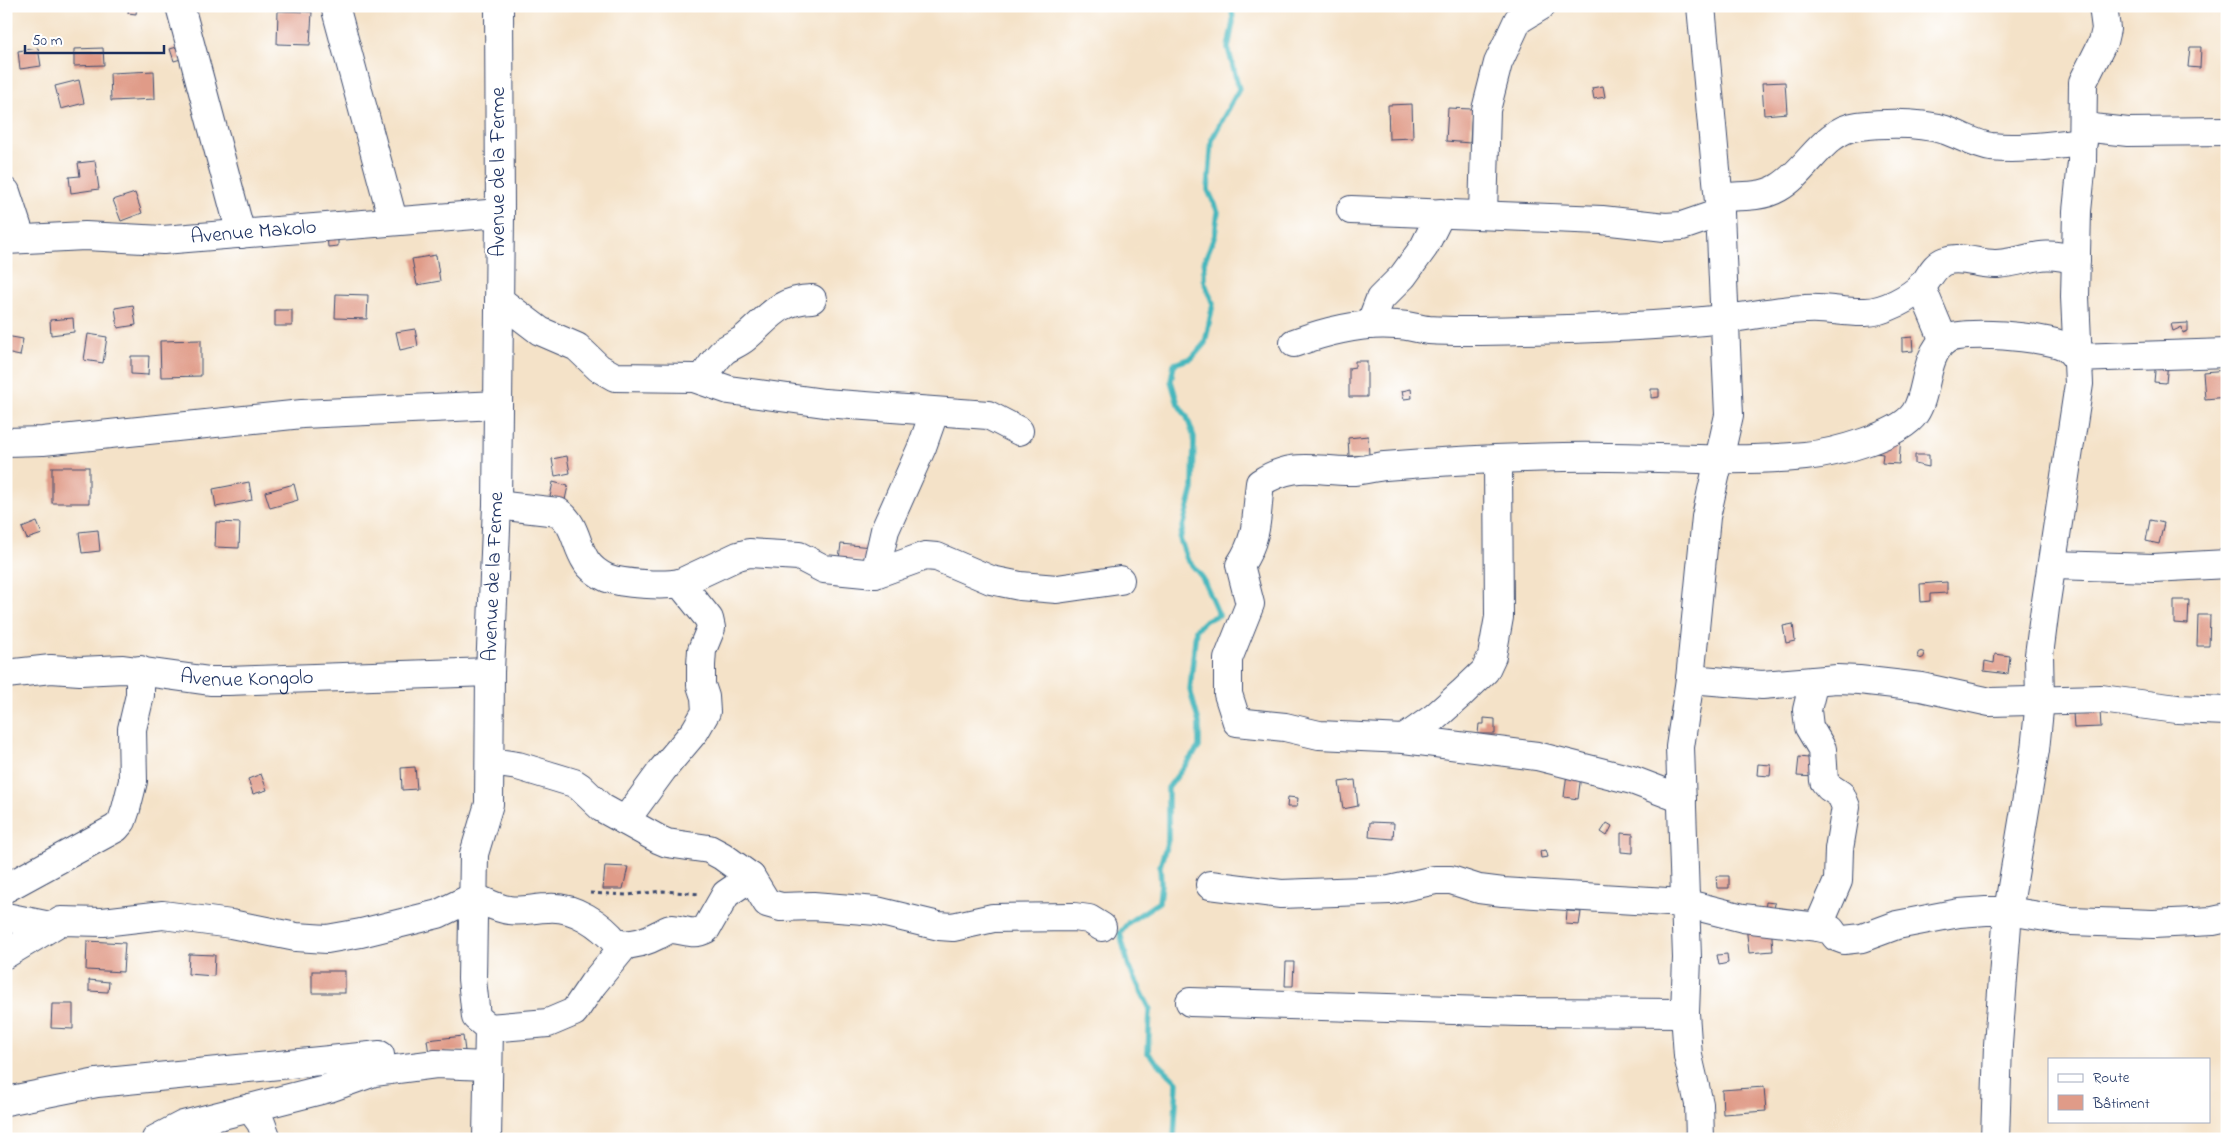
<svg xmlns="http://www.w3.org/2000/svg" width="2233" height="1145" font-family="'Indie Flower',sans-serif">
<rect width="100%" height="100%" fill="#fff"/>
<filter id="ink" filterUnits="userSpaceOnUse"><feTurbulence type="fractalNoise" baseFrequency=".02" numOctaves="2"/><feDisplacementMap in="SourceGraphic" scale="10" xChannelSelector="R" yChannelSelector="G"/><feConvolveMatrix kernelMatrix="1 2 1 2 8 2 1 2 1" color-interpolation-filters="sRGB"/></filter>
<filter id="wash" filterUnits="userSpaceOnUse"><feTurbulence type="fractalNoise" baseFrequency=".0096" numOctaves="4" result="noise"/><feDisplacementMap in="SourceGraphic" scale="20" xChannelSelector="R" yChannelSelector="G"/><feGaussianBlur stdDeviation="1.12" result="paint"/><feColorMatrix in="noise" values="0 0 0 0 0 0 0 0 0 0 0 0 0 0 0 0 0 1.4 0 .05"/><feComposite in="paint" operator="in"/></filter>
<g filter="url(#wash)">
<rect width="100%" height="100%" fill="#f4e2c8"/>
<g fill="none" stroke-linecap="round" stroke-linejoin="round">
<polyline stroke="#47b7bd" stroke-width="5.5" points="1174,1139 1177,1082 1148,1053 1150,1009 1129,967 1120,933 1129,922 1159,902 1161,883 1160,866 1168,840 1168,788 1199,747 1199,723 1190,690 1196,629 1206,620 1219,615 1202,577 1187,559 1180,539 1193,489 1194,437 1187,417 1178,404 1171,381 1174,364 1192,358 1205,343 1213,304 1204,281 1204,262 1215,235 1218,212 1208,190 1212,139 1239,89 1228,48 1233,22 1232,6"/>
</g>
<g id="blocks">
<g fill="#e09b88">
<polygon points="129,6 137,6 136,14 128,13"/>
<polygon points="278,11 312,12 310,45 277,44"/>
<polygon points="184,45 188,57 174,61 170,49"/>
<polygon points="2190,47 2201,47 2200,68 2188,67"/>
<polygon points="38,48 41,66 20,69 18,51"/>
<polygon points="103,48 104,65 74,66 74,49"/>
<polygon points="154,71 155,99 111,101 110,73"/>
<polygon points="79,80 84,103 61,109 55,86"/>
<polygon points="1785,82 1787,113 1764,115 1762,83"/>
<polygon points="1603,86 1605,97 1594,99 1592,88"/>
<polygon points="1412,104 1413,138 1389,139 1388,105"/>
<polygon points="1448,108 1472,109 1470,143 1446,141"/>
<polygon points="95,161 99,189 71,193 69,177 80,176 78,163"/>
<polygon points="135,193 142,213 121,221 113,200"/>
<polygon points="327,235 338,235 338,246 328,247"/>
<polygon points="436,255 440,281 417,285 412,259"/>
<polygon points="336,294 368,295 367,319 335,318"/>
<polygon points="133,305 136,325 118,328 115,308"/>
<rect x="275" y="310" width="17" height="16"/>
<polygon points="73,318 74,332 51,335 50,320"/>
<polygon points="2188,323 2188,331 2183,333 2182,327 2173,331 2171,324"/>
<polygon points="415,329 418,346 400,350 396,332"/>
<polygon points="88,334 107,337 103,363 84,360"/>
<polygon points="6,336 23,339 20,356 6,353"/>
<polygon points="1912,337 1913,351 1902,352 1902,338"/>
<polygon points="201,340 201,376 161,377 160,341"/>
<polygon points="131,356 149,356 148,375 131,374"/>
<polygon points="2156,360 2168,361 2166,383 2154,382"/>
<polygon points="1355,361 1367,361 1367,397 1349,397 1349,368 1355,367"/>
<polygon points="2227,370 2227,397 2205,399 2203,372"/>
<polygon points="1411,389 1412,398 1404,399 1402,391"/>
<polygon points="1651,389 1659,389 1659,397 1651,398"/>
<polygon points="1901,434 1899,464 1882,463 1883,454 1876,453 1877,440"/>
<polygon points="1368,436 1369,455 1349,456 1348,438"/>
<polygon points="1915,455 1929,455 1929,467 1915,464"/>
<polygon points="567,456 570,473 555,476 552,459"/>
<rect x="52" y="467" width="37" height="36"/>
<polygon points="249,482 252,500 216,507 213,489"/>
<polygon points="553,482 568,486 565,500 550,497"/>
<polygon points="294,484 298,500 270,508 265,492"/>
<polygon points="2150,520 2164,523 2159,544 2146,541"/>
<polygon points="37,522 42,534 27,539 22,528"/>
<polygon points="216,522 240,523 239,548 215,547"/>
<polygon points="98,530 100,551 82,553 79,532"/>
<polygon points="841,544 871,547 869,562 839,559"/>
<polygon points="1947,582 1947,593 1930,594 1930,601 1921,602 1920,584"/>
<polygon points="2174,600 2189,600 2188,624 2174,623"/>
<polygon points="2198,615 2210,615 2209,646 2197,646"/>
<polygon points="1793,624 1795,641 1786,643 1783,626"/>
<circle cx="1921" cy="655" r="3.5"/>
<polygon points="1995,654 2010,656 2008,674 1984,671 1985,661 1994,663"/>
<polygon points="2100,711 2101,727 2074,728 2073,712"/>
<polygon points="1484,718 1495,719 1495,734 1478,734 1479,724 1484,724"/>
<polygon points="1799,757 1817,759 1816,777 1797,776"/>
<polygon points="1758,764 1771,765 1770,776 1757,775"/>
<polygon points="415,767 417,789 402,790 401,768"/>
<polygon points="1567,773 1581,775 1578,799 1564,797"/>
<polygon points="261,774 267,790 253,794 248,779"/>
<polygon points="1355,780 1358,806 1343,809 1339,782"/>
<polygon points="1288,797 1298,798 1297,807 1287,807"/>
<polygon points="1370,822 1394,823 1393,839 1369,837"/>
<polygon points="1607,823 1612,826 1607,836 1601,832"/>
<polygon points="1621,833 1633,834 1633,853 1621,852"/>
<polygon points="1546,850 1548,857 1541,858 1540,851"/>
<polygon points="605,866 628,867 623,889 603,889"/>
<polygon points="1716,876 1729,876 1729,888 1717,888"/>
<polygon points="1766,902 1775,903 1774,911 1765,911"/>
<polygon points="1567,911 1581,912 1579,925 1566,924"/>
<polygon points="1771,923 1773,951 1749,953 1746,925"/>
<polygon points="87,941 125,943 123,972 86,970"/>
<polygon points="189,954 215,955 214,976 188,974"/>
<polygon points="1727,954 1728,963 1719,965 1717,955"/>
<polygon points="1286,962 1294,962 1293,986 1285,986"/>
<rect x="312" y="971" width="33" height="22"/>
<polygon points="89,980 109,982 108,992 89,991"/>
<polygon points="52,1004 73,1004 73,1029 51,1028"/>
<polygon points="463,1036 465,1051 429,1054 427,1040"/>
<polygon points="1764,1087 1766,1111 1723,1114 1722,1090"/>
</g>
</g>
</g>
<g filter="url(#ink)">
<use href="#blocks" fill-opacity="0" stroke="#3c4a6e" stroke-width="1"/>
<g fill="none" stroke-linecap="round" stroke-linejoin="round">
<defs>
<g id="minor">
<polyline points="180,6 241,234"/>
<polyline points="335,6 393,220"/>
<polyline points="2083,127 2128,132 2227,131"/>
<polyline points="6,192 21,238"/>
<path d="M1719 197C1738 196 1761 198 1778 188 1807 172 1823 130 1858 126 1886 123 1918 122 1945 130 1960 135 1976 145 1991 147 2021 150 2053 145 2083 142"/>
<polyline points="1351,210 1602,220 1665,227 1682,226 1720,213"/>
<polyline points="1483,214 1486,110 1498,63 1518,20 1541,6"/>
<path id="s1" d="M6 240 85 236 163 240 500 213"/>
<polyline points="1921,286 1944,341"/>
<polyline points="499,300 540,331 577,347 599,368 615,377 694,378 729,390 824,403 988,415 1019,431"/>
<polyline points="1370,325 1380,299 1403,276 1424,247 1441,213"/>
<path d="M1294 343C1326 331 1363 322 1397 325 1408 325 1418 329 1429 330 1460 332 1492 331 1522 330 1590 329 1657 326 1724 319 1751 316 1778 310 1805 309 1825 307 1845 313 1865 312 1884 312 1910 298 1923 285 1930 277 1934 265 1945 261 1961 255 1980 265 1997 264 2032 261 2038 249 2076 260"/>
<path d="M701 380C708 371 716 357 725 350 731 346 739 343 745 338 769 318 778 300 812 299"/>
<polyline points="6,442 43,441 302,414 498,405"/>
<path d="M497 505 558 512C576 524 575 544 586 561 590 568 600 575 607 578 623 584 663 586 680 583L738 556 749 553 799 556 824 569 875 574 925 556 937 557 991 580 1020 586 1057 589 1120 580"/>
<polyline points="2053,565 2153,568 2227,564"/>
<polyline points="875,574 885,530 922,447 934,413"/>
<path id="s2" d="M6 674 51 669 80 671 123 669 210 681H228L490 672"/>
<polyline points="1690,679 1762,685 1837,679 1859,680 1921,687 1990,702 2101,699 2177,709 2227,711"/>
<polyline points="1814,681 1807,710 1809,727 1822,749 1824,781 1829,787 1841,795 1846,807 1839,849 1838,881 1818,927"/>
<polyline points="1404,739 1435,717 1462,693 1485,671 1492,656 1499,617 1498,460"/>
<polyline points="490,762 518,766 574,783 580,787 602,808 660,840 667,843 709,849 722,856 751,877 767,903 781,907 813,906 877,911 939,926 953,927 993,918 1074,917 1089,919 1102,927"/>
<path d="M1682 799 1632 780 1537 756 1404 739 1319 735 1285 727 1237 722 1228 694V659L1250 604 1240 565C1259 537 1256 515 1260 483 1294 460 1317 472 1354 471 1365 470 1375 467 1385 466 1444 461 1505 458 1564 457 1644 455 1724 464 1805 456 1831 454 1900 436 1915 413 1928 394 1924 356 1945 340 1960 329 2046 337 2064 346 2068 348 2073 354 2076 358L2227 353"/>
<polyline points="625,821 663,769 695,731 706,712 705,697 701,685 701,665 702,650 711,628 709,619 680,583"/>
<polyline points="1210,885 1281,894 1390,890 1435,880 1451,880 1479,889 1503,892 1684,903 1743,918 1818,927 1831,930 1836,937 1844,940 1862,938 1897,925 1959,913 1986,911 2008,911 2071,921 2153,924 2213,921 2227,918"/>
<polyline points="6,888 116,828 122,821 126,809 133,781 132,729 140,695 140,670"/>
<polyline points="6,917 50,926"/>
<path d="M6 954 61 921 103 922 163 915 231 924 296 937 327 939 361 933 438 914 473 897C484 901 498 909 509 910 522 912 535 908 548 908 574 906 601 924 617 944 631 946 645 942 658 935 663 933 667 929 672 929 686 930 693 936 706 929L726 894 751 877"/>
<polyline points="1190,1002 1519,1012 1685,1013"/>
<polyline points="489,1028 548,1023 574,1012 593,984 625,945"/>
<polyline points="6,1101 97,1083 380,1055"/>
<polyline points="250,1108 261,1123 267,1139"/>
<polyline points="156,1139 183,1125 329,1088 374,1072 436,1064 487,1066"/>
<path id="s3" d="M487 1139 489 1028 476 1017 472 979 474 854 489 804 490 672 497 505 500 213 499 6"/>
<polyline points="1700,1139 1699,1104 1688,1056 1685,1013 1687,958 1680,747 1690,679 1706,517 1729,415 1720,213 1701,6"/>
<polyline points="1995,1139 1998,1045 2008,911 2035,750 2040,700 2039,655 2045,608 2079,384 2075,297 2077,211 2082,162 2083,82 2103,42 2106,29 2103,6"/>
</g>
</defs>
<use href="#minor" stroke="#3c4a6e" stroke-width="30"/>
<polyline stroke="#3c4a6e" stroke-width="3" stroke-dasharray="4 4" stroke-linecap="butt" points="590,893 627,895 663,891 701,894"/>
<use href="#minor" stroke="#fff" stroke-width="28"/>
</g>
</g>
<g text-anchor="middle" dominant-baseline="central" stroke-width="4.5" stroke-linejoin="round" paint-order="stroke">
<g font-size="21" fill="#1b2f5e" stroke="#fff">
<text transform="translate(499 172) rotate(-90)">Avenue de la Ferme</text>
<text stroke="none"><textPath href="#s1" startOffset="248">Avenue Makolo</textPath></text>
<text stroke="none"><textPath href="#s3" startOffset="571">Avenue de la Ferme</textPath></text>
<text stroke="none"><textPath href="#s2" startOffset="242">Avenue Kongolo</textPath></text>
</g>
</g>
<rect width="2233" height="1145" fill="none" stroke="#fff" stroke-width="25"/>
<rect x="2048" y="1058" width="162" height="65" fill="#ffffff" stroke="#a4acbf"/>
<rect x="2058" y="1074" width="25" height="8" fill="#ffffff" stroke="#a4acbf"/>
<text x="2093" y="1082" font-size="15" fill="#1b2f5e">Route</text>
<rect x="2058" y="1095" width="25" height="15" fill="#e09b88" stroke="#a4acbf"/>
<text x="2093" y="1108" font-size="15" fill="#1b2f5e">Bâtiment</text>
<path d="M25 45v8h139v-8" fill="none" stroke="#1b2f5e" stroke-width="2.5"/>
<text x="32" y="45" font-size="15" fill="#1b2f5e" stroke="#ffffff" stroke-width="4" paint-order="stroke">50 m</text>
</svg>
